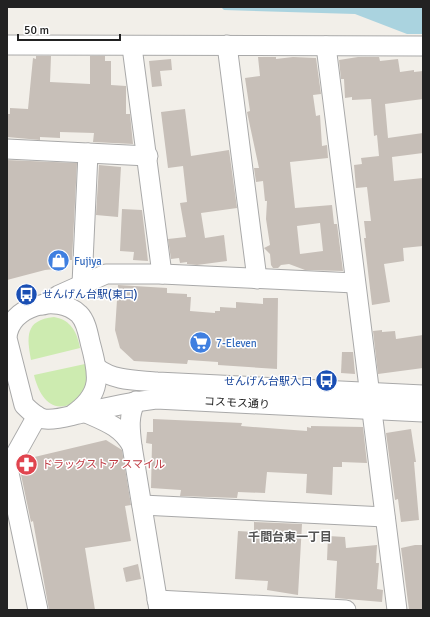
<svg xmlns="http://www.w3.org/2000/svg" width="430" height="617" font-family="Signika,'Noto Sans JP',sans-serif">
<rect width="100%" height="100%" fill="#f2efe9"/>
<g fill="#cdebb0">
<path d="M54 317C71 320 77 332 80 348L31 360C27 338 24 320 54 317Z"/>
<path d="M85 364 88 374 87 389C82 394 77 402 71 404 49 414 38 392 34 375Z"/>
</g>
<polygon fill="#aad3df" points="221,7 423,7 423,34 407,34 355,14 224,10"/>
<g fill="#c7bfb8" fill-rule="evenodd">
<polygon points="36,56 51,56 50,82 90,84 90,56 105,56 105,61 111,61 111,85 126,86 126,114 130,114 133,144 93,142 94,133 60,132 60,138 40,137 40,140 7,137 7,114 10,114 10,108 28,109 33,58 36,59"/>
<path d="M258 57H276V59L293 57 316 58 321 94 313 95 316 116 320 115 322 146 327 145 328 158 290 162 295 208 332 205 334 224H337L343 271 305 270 289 264 281 265 278 268H273L271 265 270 254 264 248 270 245 266 219 267 201H265L263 181 256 182 254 168H259L247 112 250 111 245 78 260 76ZM320 223 323 251 300 254 297 226Z"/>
<polygon points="358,57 379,57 380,61 398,59 400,72 414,70 414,72 423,71 423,99 385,104 388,138 423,133 423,153 392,157 394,181 423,178 423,246 403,248 404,261 384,264 390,302 372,305 364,238 366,238 364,221 371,221 367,187 356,188 354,165 362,164 361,158 379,156 377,135 374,136 371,99 352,100 352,97 345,98 344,79 341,79 339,60"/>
<polygon points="171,59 172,70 160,71 162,86 152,87 149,61"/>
<polygon points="185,109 191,156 229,150 237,208 201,213 205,238 224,235 227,261 197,265 187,264 187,262 180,263 179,258 171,259 168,239 186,237 180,203 187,202 183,166 168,168 161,112"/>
<polygon points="7,160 77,163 72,260 65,260 66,268 45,270 7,280"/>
<polygon points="99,165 121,167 118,217 96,215"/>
<polygon points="122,209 142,210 148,261 133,260 134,252 120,251"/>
<polygon points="118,285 167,288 167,293 187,294 187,297 191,297 190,311 215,313 215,311 220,311 220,307 236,308 236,302 263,304 263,298 278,298 277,369 218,365 218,362 188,360 187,364 134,361 120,348 115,330"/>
<polygon points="382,330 382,332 395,331 396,339 423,335 423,368 378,374 373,331"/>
<polygon points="342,352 353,352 355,374 341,373"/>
<polygon points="153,419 242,423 241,426 307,431 307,427 311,428 311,426 363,427 367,463 342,462 342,467 333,467 332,495 306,493 307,474 267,472 265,493 238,492 237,498 180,496 181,490 151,488 152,444 146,443 147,432 153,432"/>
<polygon points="411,429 416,462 414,462 419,520 401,522 398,499 395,500 386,433"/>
<polygon points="106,440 122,450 131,505 125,506 131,541 85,548 95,610 49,610 33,521 31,522 20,470 26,459"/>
<polygon points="254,522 302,524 298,595 267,590 268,581 235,579 238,531 254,532"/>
<polygon points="328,536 345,537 346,548 377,545 376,563 379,563 377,589 383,590 382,602 335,598 337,561 327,560"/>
<polygon points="415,545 423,545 423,610 409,610 401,548"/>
<polygon points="138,564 141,579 126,582 123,568"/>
</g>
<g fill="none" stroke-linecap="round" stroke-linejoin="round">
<defs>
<g id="minor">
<polyline points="7,45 423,46"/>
<polyline points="227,45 257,279"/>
<polyline points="326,46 397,610"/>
<polyline points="132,47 162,274"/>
<polyline points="7,149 148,156"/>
<polyline points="82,284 88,153"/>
<polyline points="43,305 59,295 106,274 162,274 355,283"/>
<path d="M97 368C114 381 136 380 157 382L423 395"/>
<path d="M136 401C128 415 130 430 132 446L159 610"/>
<path d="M84 412C104 421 121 426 132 446"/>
<path d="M72 415C103 394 99 375 90 342 88 333 86 321 79 314 57 293 9 306 7 338L24 405C30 411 36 417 44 419 56 421 72 415 84 413 108 407 132 402 156 399L423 412"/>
<polyline points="37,416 8,468 38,610"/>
<polyline points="142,505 385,517"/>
<polyline points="157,600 346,610"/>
</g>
</defs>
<use href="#minor" stroke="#a9a9a9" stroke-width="21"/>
<use href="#minor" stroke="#fff" stroke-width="19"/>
</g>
<defs>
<symbol id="shop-disc" viewBox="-11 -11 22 22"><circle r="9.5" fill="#3f7fe0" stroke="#fff"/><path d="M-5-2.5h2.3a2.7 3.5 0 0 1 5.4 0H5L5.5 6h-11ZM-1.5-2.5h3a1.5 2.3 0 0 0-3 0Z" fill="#fff"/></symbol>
<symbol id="bus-disc" viewBox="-11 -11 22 22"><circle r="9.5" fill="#1a4fb4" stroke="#fff"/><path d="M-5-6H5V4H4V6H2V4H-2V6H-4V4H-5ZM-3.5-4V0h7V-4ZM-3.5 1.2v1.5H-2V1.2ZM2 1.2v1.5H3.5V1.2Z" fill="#fff"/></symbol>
<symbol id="supermarket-disc" viewBox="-11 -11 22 22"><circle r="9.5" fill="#3f7fe0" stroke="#fff"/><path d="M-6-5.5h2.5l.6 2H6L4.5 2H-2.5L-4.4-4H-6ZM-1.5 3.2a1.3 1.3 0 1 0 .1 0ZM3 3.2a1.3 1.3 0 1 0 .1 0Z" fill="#fff"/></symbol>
<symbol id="pharmacy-disc" viewBox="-11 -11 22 22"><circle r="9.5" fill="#e0444e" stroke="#fff"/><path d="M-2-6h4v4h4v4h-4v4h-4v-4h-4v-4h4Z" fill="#fff"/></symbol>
</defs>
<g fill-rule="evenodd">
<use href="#shop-disc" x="46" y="248" width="25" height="25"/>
<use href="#bus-disc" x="14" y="282" width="25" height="25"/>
<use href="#supermarket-disc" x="188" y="330" width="25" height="25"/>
<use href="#bus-disc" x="314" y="368" width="25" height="25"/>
<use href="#pharmacy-disc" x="14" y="452" width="25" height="25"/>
</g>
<g text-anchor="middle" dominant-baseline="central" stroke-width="3" stroke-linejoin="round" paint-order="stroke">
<g font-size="11" fill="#366cbe" stroke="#fff" text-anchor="start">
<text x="74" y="261">Fujiya</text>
<text x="216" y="343">7-Eleven</text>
</g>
<g font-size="11" fill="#164399" stroke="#fff" text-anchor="start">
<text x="42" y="294">せんげん台駅(東口)</text>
<text x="312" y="381" text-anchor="end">せんげん台駅入口</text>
</g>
<g font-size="11" fill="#222" stroke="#fff">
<text transform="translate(237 403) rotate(3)">コスモス通り</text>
</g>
<g font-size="11" fill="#be3a42" stroke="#fff" text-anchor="start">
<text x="42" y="464">ドラッグストア スマイル</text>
</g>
<g font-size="12" font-weight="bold" fill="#555" stroke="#fff">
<text x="290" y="537">千間台東一丁目</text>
</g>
</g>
<rect width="430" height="617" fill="none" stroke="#222222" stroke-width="16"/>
<path d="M18 34v6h102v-6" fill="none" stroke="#222222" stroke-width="2"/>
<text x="24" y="34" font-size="12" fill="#222222" stroke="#ffffff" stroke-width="3" paint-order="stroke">50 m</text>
</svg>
